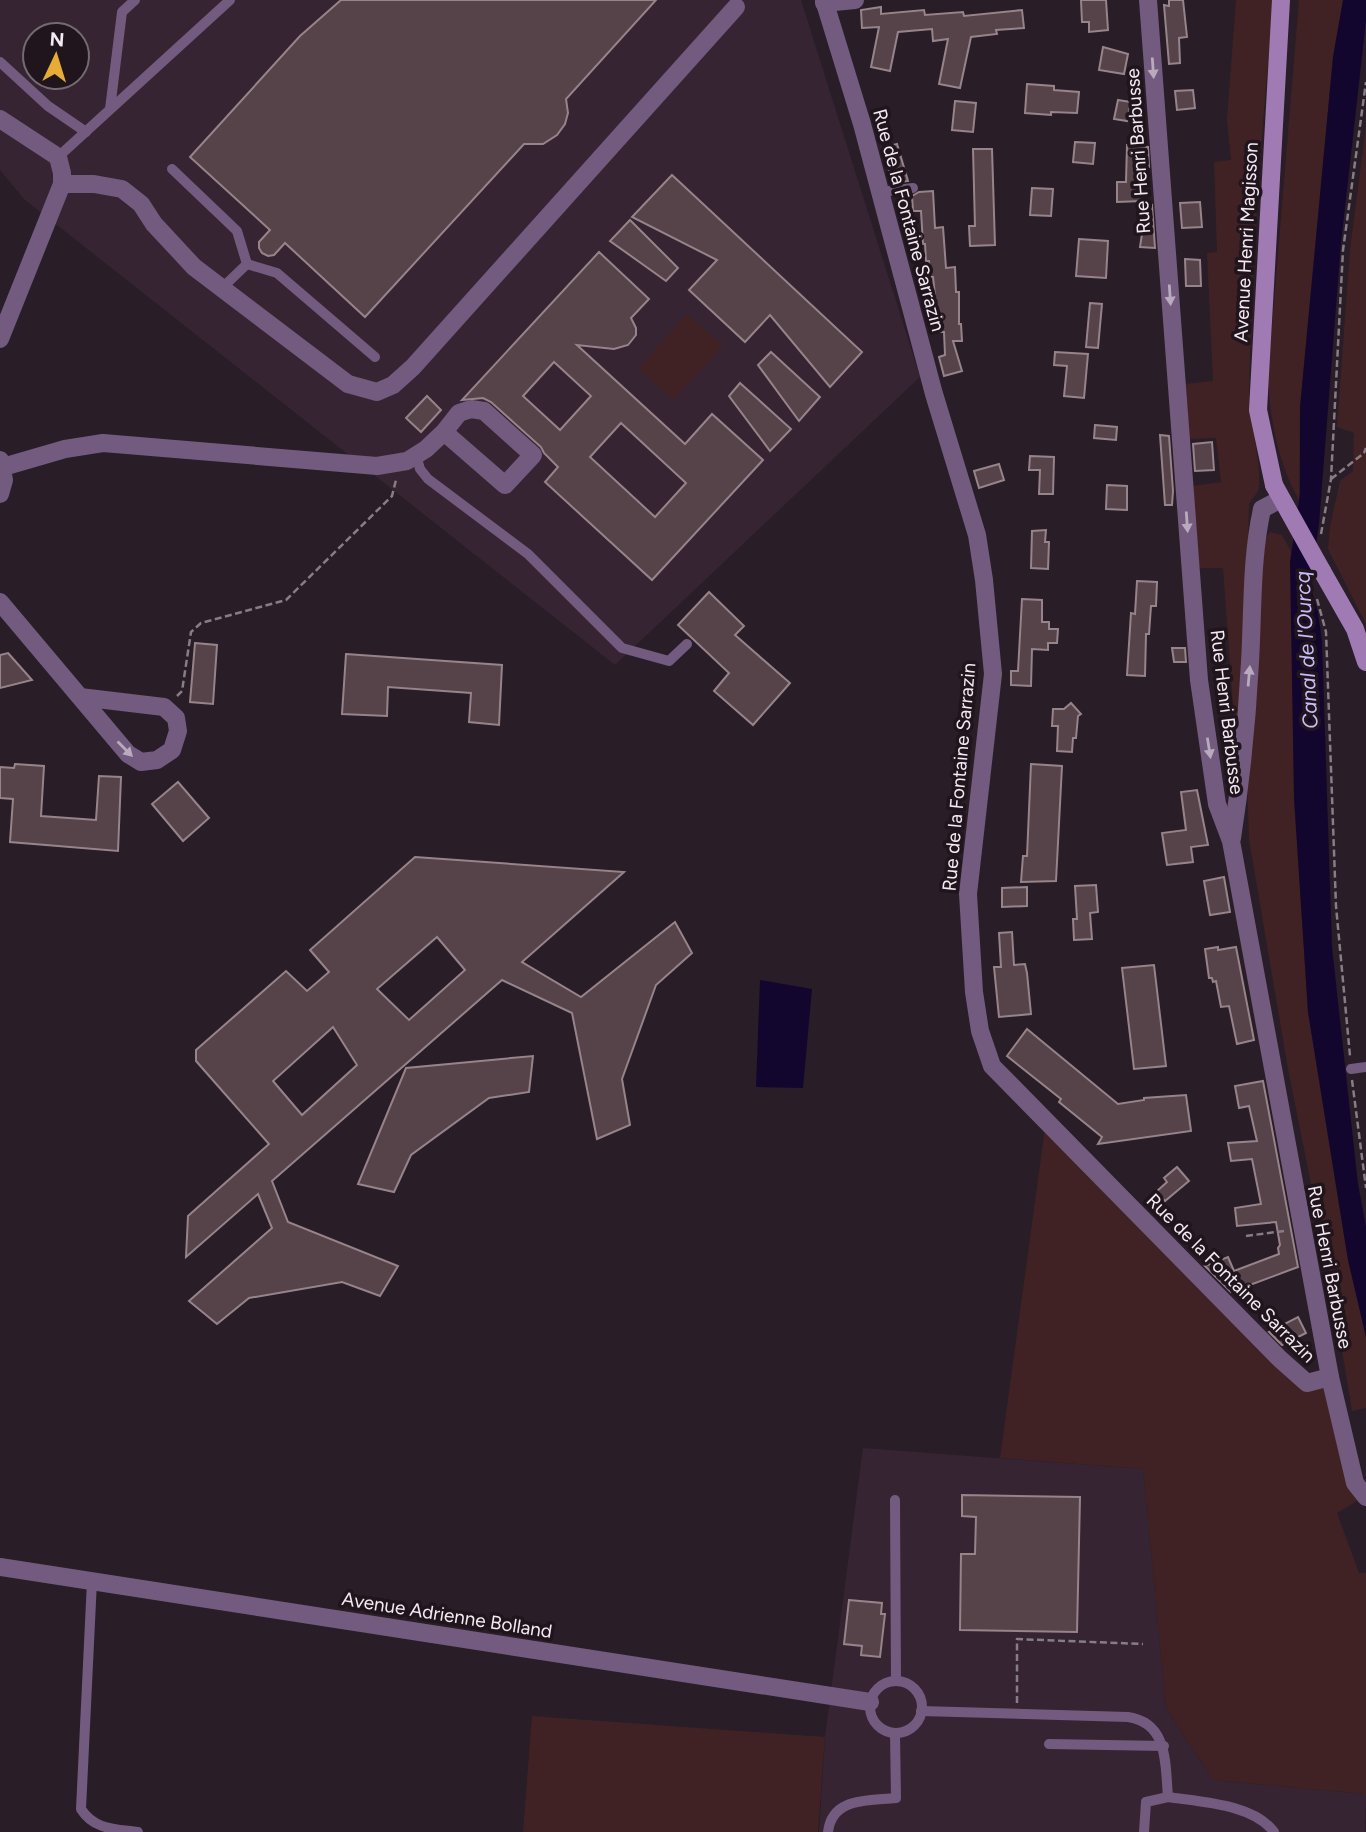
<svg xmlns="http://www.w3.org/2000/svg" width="1366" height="1832" font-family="Figtree,sans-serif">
<rect width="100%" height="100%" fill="#291d27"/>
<g fill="#362432" fill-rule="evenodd">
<path d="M0 0H801L920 377 615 665 24 199 0 170ZM35 35H77V77H35Z"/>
<polygon points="863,1448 1143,1469 1166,1708 1213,1780 1366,1794 1365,1832 819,1832 825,1737"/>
</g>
<g fill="#412224">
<path d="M1236 0H1274C1261 130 1252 260 1249 390 1248 413 1264 474 1258 491 1256 495 1251 500 1249 504L1245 656 1237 759 1223 568H1198L1193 486 1221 482 1216 438 1189 439 1186 384 1213 381 1207 253 1217 252 1214 162 1231 160 1227 119Z"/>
<path d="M1299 0H1343L1333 57 1300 407 1299 500C1277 461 1270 419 1268 375Z"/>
<polygon points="1366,126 1366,624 1328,549 1330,527 1340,481 1353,471 1354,433 1337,427 1350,250"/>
<polygon points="687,314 723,346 673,400 638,368"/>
<polygon points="1270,532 1282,535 1292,553 1294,798 1308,1012 1348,1260 1366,1337 1366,1408 1352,1411 1332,1289 1288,1069 1249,839 1247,777 1263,541"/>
<polygon points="1046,1121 1306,1382 1330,1377 1357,1501 1337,1513 1359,1573 1366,1573 1366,1832 1366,1794 1213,1780 1166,1708 1143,1469 1000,1458"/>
<polygon points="532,1716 825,1737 818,1832 523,1832"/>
</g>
<g fill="#13062e">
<polygon points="1343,0 1366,0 1366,21 1341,243 1319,524 1310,586 1318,612 1322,641 1332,947 1358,1184 1366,1227 1366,1337 1348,1260 1308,1012 1294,798 1290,562 1300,494 1300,407 1333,57"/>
<polygon points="760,980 812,989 803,1088 756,1087"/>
</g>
<g fill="#554349" stroke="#97838a" stroke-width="2" fill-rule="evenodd">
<polygon points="341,0 656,0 566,99 568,113 565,124 557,135 543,144 524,144 365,317 285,243 274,255 268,256 262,253 259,248 259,242 270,230 190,157 300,36"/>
<polygon points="1081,0 1106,0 1108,30 1089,32 1089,22 1082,22"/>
<polygon points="1169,0 1183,0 1187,37 1179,38 1180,63 1169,64 1164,5 1169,6"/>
<polygon points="881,7 881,14 924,10 925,15 963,12 964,16 1022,10 1024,28 996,30 997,34 971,37 960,88 939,84 948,39 933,41 932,29 898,32 890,71 871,67 879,27 862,28 861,10"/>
<polygon points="1103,47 1128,54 1124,74 1099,70"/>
<polygon points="1027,84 1054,86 1054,90 1079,92 1077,113 1051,112 1051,115 1025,113"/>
<polygon points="1193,90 1195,108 1177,110 1175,91"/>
<polygon points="1118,100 1131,102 1127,121 1114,119"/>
<polygon points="955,101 976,103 973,132 952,130"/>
<polygon points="1075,142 1095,143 1093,164 1073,162"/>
<polygon points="897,144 908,181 893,183 882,148"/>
<polygon points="1127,145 1148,147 1149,167 1141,168 1142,201 1117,202 1117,182 1126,182"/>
<polygon points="973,149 992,149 995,245 970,246 969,226 975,226"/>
<polygon points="672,175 862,352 830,387 770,315 745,342 689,290 717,260 632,217"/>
<polygon points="1032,188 1053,189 1051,216 1030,215"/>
<polygon points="933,191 935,228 943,227 946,268 955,267 956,292 959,292 959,324 961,324 962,341 953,341 962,371 944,376 939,357 945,355 944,332 939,332 933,277 930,277 929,261 926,261 925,244 923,244 921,211 913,211 912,196 919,192"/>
<polygon points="1200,202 1202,227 1182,228 1180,203"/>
<polygon points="1152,205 1155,248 1140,247 1142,234 1137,233 1139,207"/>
<polygon points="630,220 678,268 666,281 610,241"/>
<polygon points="1079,239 1108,241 1106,278 1076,276"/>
<path d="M599 252 649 299 631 318 636 328V335L628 345 614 349 577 345 685 444 712 414 763 460 652 580 545 482 558 467 544 453 541 447 491 402 483 398 462 400ZM554 362 591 396 560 430 523 396ZM621 423 686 483 655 517 590 457Z"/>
<polygon points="1185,259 1200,260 1201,286 1186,286"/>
<polygon points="1090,303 1102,304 1098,348 1086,347"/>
<polygon points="771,352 820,397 799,421 758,365"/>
<polygon points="1055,352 1088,354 1084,398 1064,396 1067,366 1054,365"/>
<polygon points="740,383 791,429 770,451 729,396"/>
<polygon points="427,396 441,410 421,432 406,418"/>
<polygon points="1095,425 1117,427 1116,440 1094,438"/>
<polygon points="1160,435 1169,436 1173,491 1172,505 1165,505"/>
<polygon points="1212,442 1214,470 1195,471 1193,444"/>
<polygon points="1030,456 1054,457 1053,494 1039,494 1040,470 1029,470"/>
<polygon points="999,464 1004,480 979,488 974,471"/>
<polygon points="1107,485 1127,486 1127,510 1106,509"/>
<polygon points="1046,530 1045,542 1049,542 1048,569 1031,568 1032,531"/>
<polygon points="1137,581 1157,582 1156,606 1151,606 1149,634 1146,634 1145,676 1127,675 1131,613 1135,614"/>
<polygon points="709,592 744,626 735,635 790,683 753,725 714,691 729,673 678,625"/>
<polygon points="1022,599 1042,600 1042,622 1049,622 1049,629 1058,629 1057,643 1048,643 1048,650 1032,649 1031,686 1011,685 1011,671 1018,671"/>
<polygon points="195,643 217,645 213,704 190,702"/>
<polygon points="1172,648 1185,648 1186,662 1174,662"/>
<polygon points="8,653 32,680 0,688 0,655"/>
<polygon points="346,654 502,665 499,725 469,722 471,693 388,687 387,716 342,714"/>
<polygon points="1071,703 1081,714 1078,716 1076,738 1073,738 1072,752 1057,751 1058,726 1052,726 1053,709 1064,709"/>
<polygon points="15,764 44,766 41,816 96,820 99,776 121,777 118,851 10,842 13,799 0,798 0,767 14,768"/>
<polygon points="1031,764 1062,766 1056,881 1021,882 1023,856 1027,856"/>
<polygon points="178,782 209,818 183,841 152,804"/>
<polygon points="1197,790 1208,845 1191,847 1193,862 1167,865 1162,833 1186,830 1181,792"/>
<path d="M415 857 624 872 522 962 581 997 675 922 692 953 656 985 622 1079 630 1125 597 1139 572 1013 502 980 272 1181 288 1222 398 1266 380 1296 342 1282 249 1298 217 1324 189 1301 272 1228 258 1194 186 1257 188 1216 269 1144 196 1061V1050L286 971 307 991 329 972 310 950ZM437 937 465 970 409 1020 377 989ZM333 1027 357 1065 302 1115 273 1081Z"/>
<polygon points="1224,877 1230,912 1210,915 1204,881"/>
<polygon points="1096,885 1098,912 1090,913 1092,939 1074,940 1073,919 1077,919 1075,886"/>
<polygon points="1027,887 1027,906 1002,907 1002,888"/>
<polygon points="1012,932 1014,965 1025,964 1027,973 1031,1014 999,1017 994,967 1001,967 999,933"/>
<polygon points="1218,947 1218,950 1236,947 1254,1040 1237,1044 1229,1006 1221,1007 1216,981 1213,982 1212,978 1209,978 1205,949"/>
<polygon points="1154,965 1166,1066 1134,1069 1122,968"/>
<polygon points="1027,1029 1118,1104 1144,1100 1144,1098 1186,1095 1191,1131 1098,1144 1102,1137 1059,1102 1061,1099 1007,1056"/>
<polygon points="533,1056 529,1092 489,1098 411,1155 394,1192 358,1184 406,1068"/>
<polygon points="1263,1081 1298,1267 1231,1292 1205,1266 1228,1257 1234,1271 1279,1254 1278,1248 1280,1245 1276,1222 1237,1226 1235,1208 1261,1204 1252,1159 1231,1161 1228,1143 1257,1141 1249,1106 1239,1108 1235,1086"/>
<polygon points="1177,1167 1189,1181 1165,1201 1157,1191 1167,1182 1164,1178"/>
<polygon points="1298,1317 1306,1333 1282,1345 1269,1332"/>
<polygon points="962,1495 1080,1497 1077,1632 960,1630 961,1554 975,1554 976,1517 962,1516"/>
<polygon points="849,1600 882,1603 881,1614 885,1614 880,1657 861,1655 862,1646 844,1644"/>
</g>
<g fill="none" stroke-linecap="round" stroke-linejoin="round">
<g stroke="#877d85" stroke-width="2.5" stroke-dasharray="7 3.5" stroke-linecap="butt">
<polyline points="1331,479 1364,453 1366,448"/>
<polyline points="1321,534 1331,479 1343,250 1366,82"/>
<polyline points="1317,599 1326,632 1336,906 1350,1056"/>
<polyline points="177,696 182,691 191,632 201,623 286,600 392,496 396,480"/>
<polyline points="1352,1080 1366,1188"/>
<polyline points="1246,1236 1284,1231"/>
<polyline points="1017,1703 1017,1639 1143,1644"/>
</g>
<g stroke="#725b7e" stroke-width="10">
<polyline points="0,62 48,106 86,132"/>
<polyline points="110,109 122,12 135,0"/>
<polyline points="58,157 230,0"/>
<polyline points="172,169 237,231 247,264 222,288"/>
<polyline points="881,192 913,188"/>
<polyline points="247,264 277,273 375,357"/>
<polyline points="416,455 420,469 428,479 528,554 622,648 669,661 687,644"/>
<polyline points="1351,1069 1366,1067"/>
<polyline points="895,1500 896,1681"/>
<path d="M92 1581 81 1809C94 1830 116 1829 138 1832"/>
<circle cx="896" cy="1707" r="26"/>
<path d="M921 1711 1128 1717C1169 1723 1165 1765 1168 1797L1146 1802 1144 1832"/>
<polyline points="1049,1744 1164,1746"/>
<path d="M1168 1797C1200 1802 1254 1804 1274 1832"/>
<path d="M828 1832C832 1797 868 1801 896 1798L895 1734"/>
</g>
<g stroke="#725b7e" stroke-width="18">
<polyline points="824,0 862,124 934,394 977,535 984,580 993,674 968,894 974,992 980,1031 992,1066 1280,1359 1307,1383 1330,1377"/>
<polyline points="1148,0 1199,680 1217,804 1231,841 1330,1377 1355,1483 1366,1497"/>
<polyline points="824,3 855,0"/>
<polyline points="0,119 58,157 62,173 62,184 0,339"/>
<polyline points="62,184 94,184 122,189 141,204 154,224 194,267 348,384 377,392 393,385 413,367 736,7"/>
<polyline points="0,460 4,480 0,494"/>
<polyline points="3,467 65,449 103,443 377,466 407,461 426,449 444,432 459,413 471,409 484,411 533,455 505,485 444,432"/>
<polyline points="0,602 128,754 141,762 157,760 172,750 178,731 176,718 164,707 80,697"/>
<path d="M1232 838C1241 780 1247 721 1250 662 1253 611 1251 559 1262 509L1281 499"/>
<polyline points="0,1567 870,1702"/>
</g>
<g stroke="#a07bb3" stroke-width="18">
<polyline points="1274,485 1258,410 1281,0"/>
<polyline points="1322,571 1355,629 1366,662"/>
</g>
<polyline stroke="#a07bb3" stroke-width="18" points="1274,485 1322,571"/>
</g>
<defs><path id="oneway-solid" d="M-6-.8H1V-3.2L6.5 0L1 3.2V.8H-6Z" transform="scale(1.75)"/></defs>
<g fill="#b9aabd">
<use href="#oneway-solid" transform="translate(1153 68) rotate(86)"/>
<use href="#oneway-solid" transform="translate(1170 295) rotate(86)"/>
<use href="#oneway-solid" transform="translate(1187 522) rotate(86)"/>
<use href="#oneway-solid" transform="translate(1249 676) rotate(-85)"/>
<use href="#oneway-solid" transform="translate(1209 748) rotate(81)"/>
<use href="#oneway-solid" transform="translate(125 749) rotate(45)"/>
</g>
<g text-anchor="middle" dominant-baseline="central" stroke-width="7" stroke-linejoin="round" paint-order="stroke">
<g font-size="19" fill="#f3ebf1" stroke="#20141d">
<text transform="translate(1138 151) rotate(-94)">Rue Henri Barbusse</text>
<text transform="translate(909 220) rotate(75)">Rue de la Fontaine Sarrazin</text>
<text transform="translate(1246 242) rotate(-87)">Avenue Henri Magisson</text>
<text transform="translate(1227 712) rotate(83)">Rue Henri Barbusse</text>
<text transform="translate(959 777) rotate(-85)">Rue de la Fontaine Sarrazin</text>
<text transform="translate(1330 1267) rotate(79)">Rue Henri Barbusse</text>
<text transform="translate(1231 1278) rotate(45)">Rue de la Fontaine Sarrazin</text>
<text transform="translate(447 1615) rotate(9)">Avenue Adrienne Bolland</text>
</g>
<g font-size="21" font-style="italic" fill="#c7bdfa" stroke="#20141d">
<text transform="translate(1306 650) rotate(-93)">Canal de l'Ourcq</text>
</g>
</g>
<g transform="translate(56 56) rotate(4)"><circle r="33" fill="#20141d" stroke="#746a72" stroke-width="2"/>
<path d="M0-5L12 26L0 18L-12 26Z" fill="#e6ac36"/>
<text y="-10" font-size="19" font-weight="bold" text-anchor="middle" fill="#f3ebf1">N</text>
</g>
</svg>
